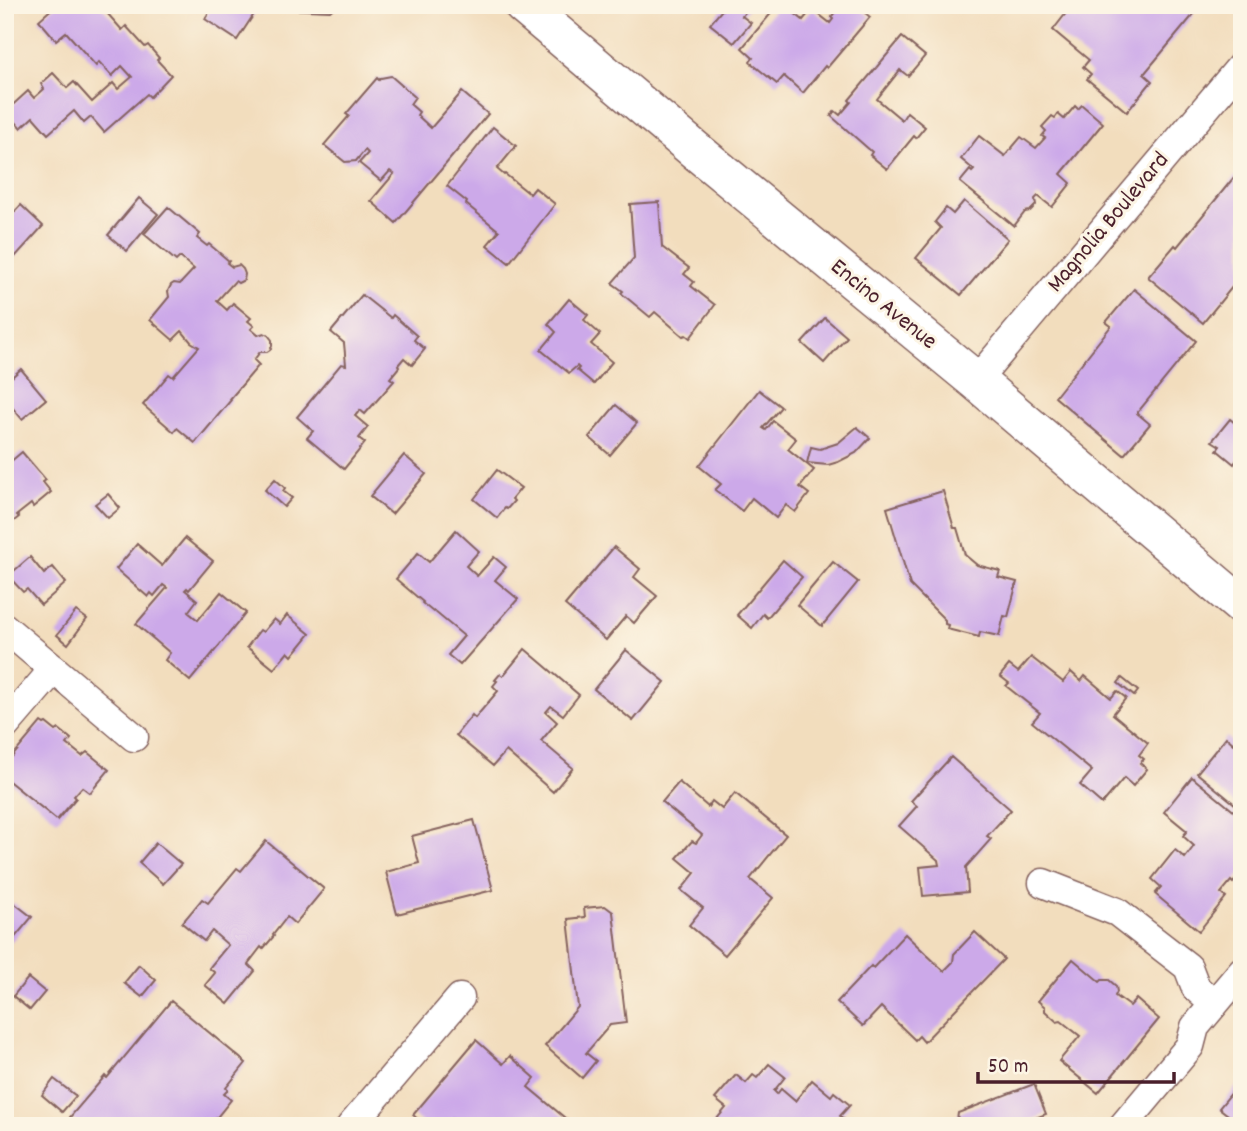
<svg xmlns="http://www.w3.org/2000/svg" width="1247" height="1131" font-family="Dekko,sans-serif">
<rect width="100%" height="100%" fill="#fcf5e5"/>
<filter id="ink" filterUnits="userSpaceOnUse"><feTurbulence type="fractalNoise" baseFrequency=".0143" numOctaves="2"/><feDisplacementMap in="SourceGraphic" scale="14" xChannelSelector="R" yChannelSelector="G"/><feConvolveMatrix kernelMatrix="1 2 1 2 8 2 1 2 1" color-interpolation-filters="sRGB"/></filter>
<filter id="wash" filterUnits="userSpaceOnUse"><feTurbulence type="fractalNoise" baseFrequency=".00686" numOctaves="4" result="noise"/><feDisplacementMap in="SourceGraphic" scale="28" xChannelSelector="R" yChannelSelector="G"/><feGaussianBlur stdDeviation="1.57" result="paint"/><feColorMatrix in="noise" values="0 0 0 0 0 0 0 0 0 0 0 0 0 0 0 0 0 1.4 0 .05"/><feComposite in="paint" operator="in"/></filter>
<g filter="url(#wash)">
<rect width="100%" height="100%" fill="#f2ddbd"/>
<g id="blocks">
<g fill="#cca9e9">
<polygon points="56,5 100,5 122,30 126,26 145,47 148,45 159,58 157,60 171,75 150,97 147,94 104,132 91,117 84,123 74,111 48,134 33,117 21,128 6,111 28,91 34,98 44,89 41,84 53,73 67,88 74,82 92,102 113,83 118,89 132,77 122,66 112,76 99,62 96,66 66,32 56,40 39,20"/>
<polygon points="213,5 337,5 330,11 258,8 237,40 205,19"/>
<polygon points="726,5 751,5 742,16 751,23 734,43 710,24"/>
<polygon points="778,5 791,5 794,7 793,12 803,20 812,9 830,23 833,19 831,17 841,5 856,5 870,17 827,68 825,66 803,93 784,76 777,84 750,62 753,58 742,48"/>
<polygon points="1067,5 1184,5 1194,14 1144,74 1152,81 1127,112 1087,79 1091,74 1083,67 1089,60 1053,30 1070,8"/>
<polygon points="902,37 925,56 908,76 900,70 877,99 902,120 907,112 925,127 916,138 914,136 887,169 870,155 872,152 831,116 835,111 840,115 851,102 849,100"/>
<polygon points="391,76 415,97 410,104 419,112 417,115 431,128 462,92 488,114 396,223 371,201 394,174 390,171 381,181 359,163 368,153 365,150 356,161 345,162 324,145 349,116 346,114 377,78 379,80 381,78"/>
<polygon points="1082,105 1103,123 1061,174 1071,183 1052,207 1038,196 1035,199 1036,205 1030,211 1025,212 1014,226 960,182 970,170 972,172 974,170 961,159 979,136 1005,156 1021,137 1036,148 1045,138 1042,136 1046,131 1042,127 1052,116 1055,118 1058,114 1064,119 1075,106 1078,109"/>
<polygon points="493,127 516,146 497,169 504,175 505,174 530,194 535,188 555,204 509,263 487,245 499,231 466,204 467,202 447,186"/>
<polygon points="1235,176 1242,182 1242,275 1203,323 1148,277 1175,245 1177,247"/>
<polygon points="139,198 158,214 127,251 108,235"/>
<polygon points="964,201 1008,239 961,295 916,258 941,228 935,222 946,208 953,214"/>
<polygon points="659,202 662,247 689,268 684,274 694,282 691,286 715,305 690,338 686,335 683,336 655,312 650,317 621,293 623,291 612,283 634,258 630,204"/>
<polygon points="21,205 43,226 5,268 5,222"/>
<polygon points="168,207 200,234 197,238 207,246 209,244 229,261 227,263 232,267 239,265 243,269 245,274 244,280 238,283 235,281 217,301 227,310 233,303 251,318 248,321 254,326 251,329 258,335 264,333 268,335 272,340 272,346 270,350 267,352 260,352 254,360 259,365 230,399 231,400 195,443 177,428 174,432 143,405 169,374 173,377 199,347 191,342 182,331 173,340 150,320 169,297 168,291 171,285 174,283 180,284 194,269 180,257 176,261 144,234"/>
<polygon points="1134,289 1196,341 1137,413 1150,424 1124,455 1055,397 1111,326 1106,322"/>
<polygon points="362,295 391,318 393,315 417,336 414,340 425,349 412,365 404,358 398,365 399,367 390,378 394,381 365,414 360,410 355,416 368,427 359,438 365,443 344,469 307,438 313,431 297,417 341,364 346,365 344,343 331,332"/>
<polygon points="569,299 588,315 584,320 600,334 591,344 612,362 594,384 577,370 579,368 577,366 569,373 541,350 556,332 548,324"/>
<polygon points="825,318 847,337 824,363 802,343"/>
<polygon points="21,369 46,399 22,419 5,399 5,383"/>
<polygon points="759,390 781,407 763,428 766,430 773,421 796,439 788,449 814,470 800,487 809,494 795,512 786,505 776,518 752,498 742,511 715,490 721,484 699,466"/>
<polygon points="616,405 637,423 610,455 589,437"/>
<polygon points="1242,414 1242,466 1236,461 1234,464 1217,450 1220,446 1212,441 1230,419 1235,423"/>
<polygon points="857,427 870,438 856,453 838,462 828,465 807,463 811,447 820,449 838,443"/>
<polygon points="22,452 46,480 43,482 51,492 33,507 31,504 17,515 19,517 9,525 7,523 5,525 5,459 9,463"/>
<polygon points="404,455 426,474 392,514 370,496"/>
<polygon points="497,470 521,488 512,499 514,501 507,509 505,508 497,518 474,499"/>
<polygon points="275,479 285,488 283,491 292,498 284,507 265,490"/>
<polygon points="943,491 954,528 957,528 965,555 977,565 1000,571 998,577 1017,582 1008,617 1004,616 999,636 980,632 979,637 947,629 948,625 945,624 945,620 910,585 887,508"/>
<polygon points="108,494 120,508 108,518 95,504"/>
<polygon points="456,530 479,551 466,566 477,576 494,557 506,567 495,580 518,599 460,665 448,655 464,636 434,611 433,612 422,603 423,602 396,579 418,553 429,562"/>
<polygon points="185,538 213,561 189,590 187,588 185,590 197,600 188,612 198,620 221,592 246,613 190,681 165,660 170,653 136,624 167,588 163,585 154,596 151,593 148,597 116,569 137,544 162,566"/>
<polygon points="614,547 640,569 634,577 657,596 634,623 626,616 606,640 565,605"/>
<polygon points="30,557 44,574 53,567 66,583 41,605 27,589 23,592 8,576"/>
<polygon points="783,560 802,577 767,618 763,614 752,628 737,615"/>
<polygon points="833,562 858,582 822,626 797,605"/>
<polygon points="76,611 87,619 68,644 57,635"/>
<polygon points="287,615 310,634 292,656 288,652 274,669 247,647 260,630 263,632 274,619 280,624"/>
<polygon points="525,649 579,695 563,715 551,706 546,712 557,722 541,741 573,768 553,792 506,751 493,766 456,735 472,715 475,718 498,691 493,686 497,681 495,680 500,674 503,676"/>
<polygon points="626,650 665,682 633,721 594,689"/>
<polygon points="1031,657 1063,682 1071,672 1081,681 1085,676 1111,698 1117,691 1126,698 1113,714 1148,743 1139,755 1144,759 1140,763 1147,769 1133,786 1124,778 1102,804 1080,785 1092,771 1032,722 1040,713 1006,686 1009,683 1000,676 1009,665 1018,672"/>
<polygon points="1122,678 1138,691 1134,696 1118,683"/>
<polygon points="41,722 44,724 46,723 56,731 59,729 71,739 67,744 82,756 87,752 109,770 90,793 82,787 74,796 76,798 57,820 5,778 5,765"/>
<polygon points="1226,737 1242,751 1242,810 1197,773"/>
<polygon points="951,757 1011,810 987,836 991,839 966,867 968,892 923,896 920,867 939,865 938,860 899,826 917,806 911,801"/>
<polygon points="1192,777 1242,818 1242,873 1233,883 1231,881 1221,893 1226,897 1199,931 1155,894 1161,887 1152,879 1175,850 1185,858 1194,846 1183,836 1187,831 1164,812"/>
<polygon points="679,782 708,807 712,801 722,809 735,793 786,835 750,879 773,898 725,955 689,925 703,908 681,890 695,873 677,858 692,841 696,843 702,835 662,802"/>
<polygon points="474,820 493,890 397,914 386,872 419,863 412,836"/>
<polygon points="266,841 324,889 295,924 287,917 273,935 274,936 263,949 261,947 248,964 255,971 228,1004 205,985 215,973 209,968 228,945 212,931 204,941 182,923 202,899 208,903 237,868 241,871"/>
<polygon points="156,843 181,864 163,884 139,863"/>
<polygon points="14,903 32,917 11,942 5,937 5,914"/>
<polygon points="605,906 613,912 626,1023 610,1025 586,1053 596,1061 582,1078 545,1046 578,1007 568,919 585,917 584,908"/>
<polygon points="975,932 1004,959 924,1042 919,1036 915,1040 881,1007 863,1026 837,1002 871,966 873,968 905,934 944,971 953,962 954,954"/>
<polygon points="1073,959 1100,982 1102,980 1109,980 1116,986 1117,992 1115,996 1119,999 1119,998 1130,1006 1136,999 1159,1019 1098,1093 1059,1061 1080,1036 1061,1021 1057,1022 1045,1011 1045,1007 1038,1001"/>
<polygon points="139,965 156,980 142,997 124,983"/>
<polygon points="28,978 45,992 30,1010 13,996"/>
<polygon points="171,1001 246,1063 226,1088 228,1090 224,1094 231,1100 210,1126 206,1126 201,1122 198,1126 195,1124 194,1126 81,1126 70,1117 105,1076 107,1078"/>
<polygon points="476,1040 503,1064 510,1056 535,1078 528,1087 571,1123 569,1126 526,1126 523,1124 521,1126 460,1126 452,1119 447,1126 426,1126 413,1115"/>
<polygon points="769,1064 785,1077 774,1091 777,1094 781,1089 795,1101 812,1080 831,1096 834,1092 850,1105 840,1116 845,1120 841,1126 711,1126 726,1108 715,1099 736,1075 746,1083 753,1075 757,1078"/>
<polygon points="54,1079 76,1096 62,1112 42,1095"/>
<polygon points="1242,1080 1242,1126 1220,1126 1228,1115 1219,1108"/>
<polygon points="1034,1084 1046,1114 1015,1126 956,1126 958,1113"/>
</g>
</g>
</g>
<g filter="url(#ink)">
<use href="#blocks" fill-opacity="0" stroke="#85625e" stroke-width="2"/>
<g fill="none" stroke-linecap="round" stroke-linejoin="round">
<defs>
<g id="street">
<polyline points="976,381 1242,65"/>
<polyline points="5,628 134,737"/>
<polyline points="5,726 54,669"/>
<polyline points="1043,883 1117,912 1188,967 1196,988 1214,1004"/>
<polyline points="351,1126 460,998"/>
<polyline points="1123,1126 1190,1046 1195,1027 1242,971"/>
</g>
<polyline id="secondary" points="523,5 695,150 976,381 1242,606"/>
</defs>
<use href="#street" stroke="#85625e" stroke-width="31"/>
<use href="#secondary" stroke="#85625e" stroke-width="41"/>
<use href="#street" stroke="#fff" stroke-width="28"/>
<use href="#secondary" stroke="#fff" stroke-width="38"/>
</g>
</g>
<g text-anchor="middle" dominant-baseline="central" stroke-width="6" stroke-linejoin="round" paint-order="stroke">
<g font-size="24" fill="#4a1f2b" stroke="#fcf5e5">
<text transform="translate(1109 223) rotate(-50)">Magnolia Boulevard</text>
<text transform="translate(883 305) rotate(39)">Encino Avenue</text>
</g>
</g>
<rect width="1247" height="1131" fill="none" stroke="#fcf5e5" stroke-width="28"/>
<path d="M978 1072v10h196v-10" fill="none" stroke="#4a1f2b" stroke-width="3.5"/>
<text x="988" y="1072" font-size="21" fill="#4a1f2b" stroke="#fcf5e5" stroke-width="5" paint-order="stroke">50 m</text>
</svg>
